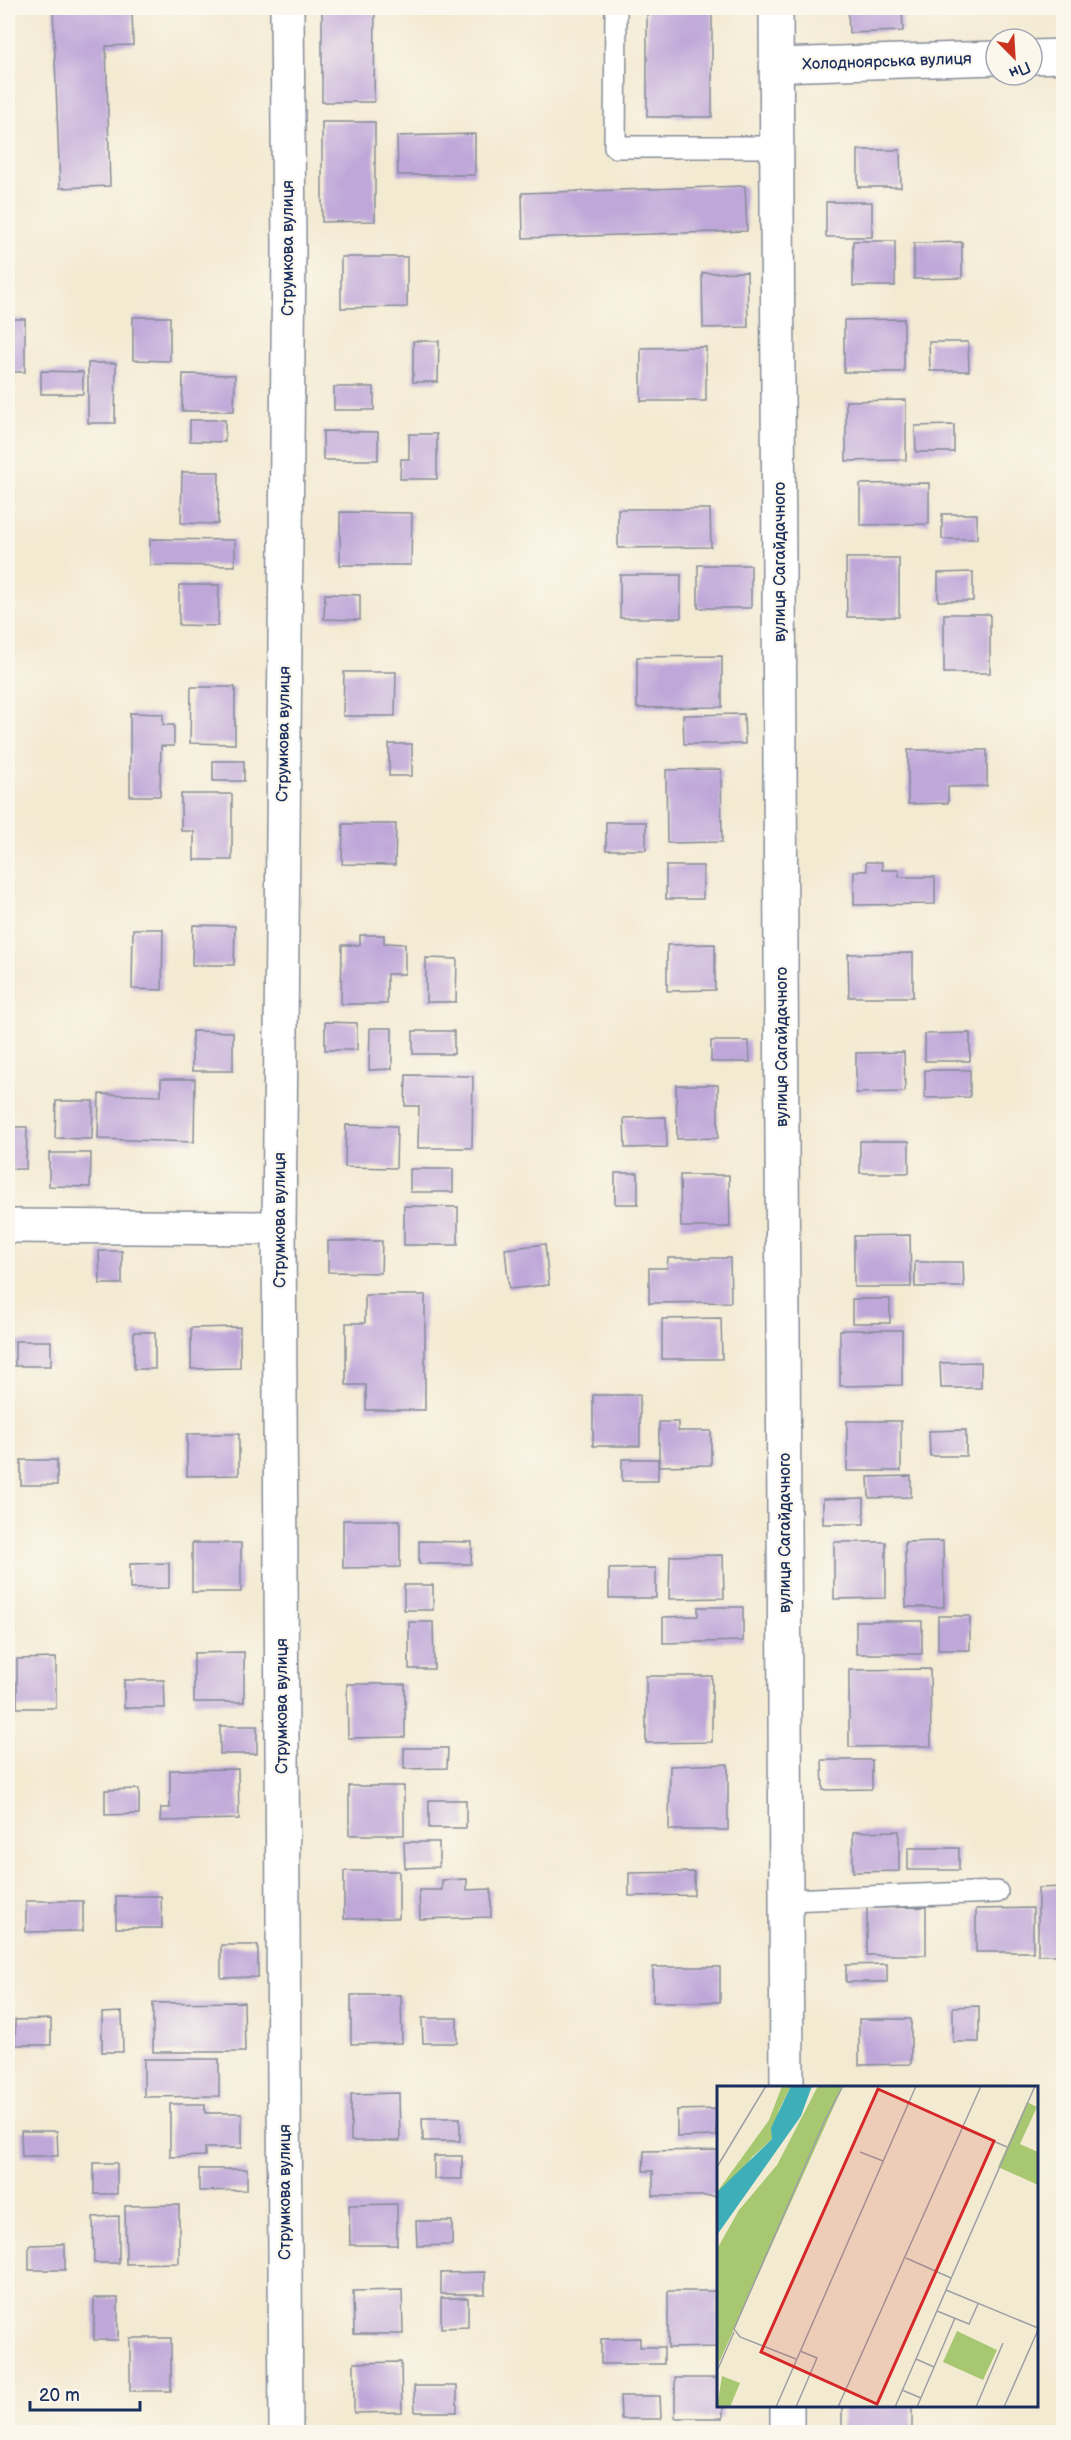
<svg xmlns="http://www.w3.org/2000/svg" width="1071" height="2440" font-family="'Balsamiq Sans',sans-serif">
<rect width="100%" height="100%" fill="#fbf7ec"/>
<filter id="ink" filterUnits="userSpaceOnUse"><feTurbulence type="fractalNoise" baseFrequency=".0167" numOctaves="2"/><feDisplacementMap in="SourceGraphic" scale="12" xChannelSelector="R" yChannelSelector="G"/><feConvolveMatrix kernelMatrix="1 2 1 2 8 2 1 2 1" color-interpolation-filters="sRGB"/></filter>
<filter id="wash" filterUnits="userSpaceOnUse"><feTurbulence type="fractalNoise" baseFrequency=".008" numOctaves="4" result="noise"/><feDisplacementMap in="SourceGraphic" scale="24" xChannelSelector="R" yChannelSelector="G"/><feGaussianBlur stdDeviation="1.35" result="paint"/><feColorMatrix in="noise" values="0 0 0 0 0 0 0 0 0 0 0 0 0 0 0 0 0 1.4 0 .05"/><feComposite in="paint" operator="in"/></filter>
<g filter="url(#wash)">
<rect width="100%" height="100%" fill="#f3ead2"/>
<g id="blocks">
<g fill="#bfa8d9">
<polygon points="53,8 132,8 133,45 106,46 110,186 60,188"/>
<polygon points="322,8 375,8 374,102 322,102"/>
<rect x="647" y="8" width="65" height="109"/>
<polygon points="848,8 902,8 903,31 849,33"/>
<polygon points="322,122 375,122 375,221 322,222"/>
<polygon points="475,134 475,175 398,175 397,136"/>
<polygon points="858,150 900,150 901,187 858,187"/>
<polygon points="745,186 747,231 523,238 522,193"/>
<rect x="826" y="202" width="46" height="35"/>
<rect x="853" y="241" width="42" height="45"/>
<polygon points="962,242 962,278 914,279 914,243"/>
<polygon points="341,257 407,257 407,307 341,308"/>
<polygon points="747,272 748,327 703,328 702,273"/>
<polygon points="133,317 170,317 170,361 133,360"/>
<rect x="8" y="319" width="17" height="53"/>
<polygon points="904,319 904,372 844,372 844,320"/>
<polygon points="413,341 439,341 438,382 413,382"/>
<polygon points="929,342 968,342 969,371 930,371"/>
<polygon points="706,347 706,401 641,401 641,348"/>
<polygon points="88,363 116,363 115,423 88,423"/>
<polygon points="41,371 83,372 83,394 41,394"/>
<polygon points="183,374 235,375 234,411 182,411"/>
<rect x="334" y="387" width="40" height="23"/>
<polygon points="906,400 906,460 846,461 846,401"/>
<polygon points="190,420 225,420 225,442 190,441"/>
<polygon points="954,425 954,452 916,452 915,426"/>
<polygon points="323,431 378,432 378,460 323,460"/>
<polygon points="409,434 437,434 437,479 400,479 401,459 409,459"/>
<polygon points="182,472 219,472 218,524 181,523"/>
<polygon points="929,483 929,524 860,525 860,484"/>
<polygon points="618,509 710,509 711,547 618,548"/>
<polygon points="340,512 412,513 411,565 340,565"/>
<rect x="942" y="514" width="35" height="25"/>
<polygon points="150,539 235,540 235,566 150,565"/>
<polygon points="846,558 899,558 899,617 847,617"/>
<rect x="698" y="565" width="53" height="43"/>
<polygon points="973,572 973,601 938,601 938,573"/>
<rect x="620" y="575" width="61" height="43"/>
<polygon points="179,585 219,585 218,626 179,625"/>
<polygon points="325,594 360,595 360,620 324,619"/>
<rect x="944" y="614" width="46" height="59"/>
<polygon points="722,656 722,707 637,708 637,657"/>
<polygon points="344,672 396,672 395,716 343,716"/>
<polygon points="191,687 235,687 235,744 190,743"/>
<polygon points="130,713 163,714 163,725 174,725 174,746 161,746 160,796 130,796"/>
<polygon points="744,714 745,744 684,744 683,715"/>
<rect x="389" y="744" width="23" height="32"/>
<polygon points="908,750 987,750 987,786 948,787 948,803 908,804"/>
<rect x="213" y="761" width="31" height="20"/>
<polygon points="721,769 722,842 667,843 666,770"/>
<polygon points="181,794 232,794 232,860 194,860 194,831 181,831"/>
<rect x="606" y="822" width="40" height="28"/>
<polygon points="343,824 396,824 395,865 342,864"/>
<polygon points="866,862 882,862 882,870 899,870 899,877 935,877 935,904 854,905 854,871 867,871"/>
<rect x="666" y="866" width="37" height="33"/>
<polygon points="193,925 235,926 234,965 192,965"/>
<polygon points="133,929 163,929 162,990 132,989"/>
<polygon points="360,935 384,935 384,943 405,944 405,974 387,974 387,1004 341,1004 342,945 360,945"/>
<polygon points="715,944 715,990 667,991 667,945"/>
<polygon points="913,953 913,997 849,997 848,954"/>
<polygon points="426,958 457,959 456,1002 426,1002"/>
<polygon points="325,1022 357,1023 357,1050 325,1050"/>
<polygon points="370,1028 392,1028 392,1069 369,1070"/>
<polygon points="192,1031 233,1032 233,1071 192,1071"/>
<rect x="413" y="1031" width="41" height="23"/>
<polygon points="970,1033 970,1061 925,1061 925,1034"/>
<polygon points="711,1041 749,1041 750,1062 711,1062"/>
<polygon points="904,1052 905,1092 856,1093 856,1053"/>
<polygon points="925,1070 970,1070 970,1097 925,1098"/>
<polygon points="406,1075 473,1076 472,1148 418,1148 419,1106 405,1106"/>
<polygon points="161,1079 195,1079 194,1142 98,1139 99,1094 161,1096"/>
<polygon points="676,1085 718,1085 718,1138 677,1139"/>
<polygon points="56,1101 93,1101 92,1139 55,1138"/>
<polygon points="666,1117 667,1147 625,1148 624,1118"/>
<polygon points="346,1125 397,1126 396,1168 345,1167"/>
<polygon points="8,1127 27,1127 26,1169 8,1169"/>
<rect x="860" y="1141" width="49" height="32"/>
<polygon points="49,1153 91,1153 90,1187 49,1186"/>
<rect x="410" y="1169" width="43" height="23"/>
<rect x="615" y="1173" width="23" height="31"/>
<polygon points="680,1175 729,1175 730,1227 681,1227"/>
<polygon points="404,1206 458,1207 458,1245 404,1245"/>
<polygon points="910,1235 911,1287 854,1287 854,1236"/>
<polygon points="328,1241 382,1241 381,1273 328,1272"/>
<polygon points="545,1244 549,1285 509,1289 505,1249"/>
<polygon points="99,1251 122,1251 122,1284 100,1284"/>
<polygon points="668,1258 730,1258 731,1302 649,1303 649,1268 667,1268"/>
<polygon points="915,1262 963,1262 964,1287 915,1287"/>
<polygon points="365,1295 425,1295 425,1410 366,1410 366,1385 346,1385 346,1323 365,1323"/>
<rect x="852" y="1299" width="38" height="24"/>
<polygon points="721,1318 722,1359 662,1359 662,1319"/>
<polygon points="240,1327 240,1368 191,1369 191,1328"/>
<polygon points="840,1330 902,1330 902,1385 840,1386"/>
<rect x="134" y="1332" width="21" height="37"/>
<rect x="15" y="1341" width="36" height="25"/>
<polygon points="981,1362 981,1388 941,1388 940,1363"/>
<rect x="593" y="1395" width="47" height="51"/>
<rect x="847" y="1421" width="54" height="50"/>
<polygon points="659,1422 678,1422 678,1431 711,1431 711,1465 659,1466"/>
<polygon points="966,1430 966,1456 930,1456 929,1431"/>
<polygon points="187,1434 239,1434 239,1475 187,1476"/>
<rect x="622" y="1459" width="36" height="22"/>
<rect x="21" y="1460" width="36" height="25"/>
<polygon points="911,1476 911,1497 869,1498 868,1477"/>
<polygon points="864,1498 864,1524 823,1524 823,1499"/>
<polygon points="343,1520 400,1520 400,1567 343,1568"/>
<polygon points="419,1541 472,1542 471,1564 419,1564"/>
<polygon points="943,1541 944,1607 906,1607 905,1542"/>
<polygon points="834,1542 886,1542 886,1598 834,1599"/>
<rect x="192" y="1543" width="49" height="49"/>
<polygon points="723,1555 724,1598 669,1599 670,1556"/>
<polygon points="169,1563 169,1588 130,1589 130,1564"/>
<polygon points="656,1568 656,1598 609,1598 609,1569"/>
<rect x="404" y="1585" width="29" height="25"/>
<polygon points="698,1607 743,1607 743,1641 663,1643 663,1617 698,1616"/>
<rect x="938" y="1616" width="32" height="34"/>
<rect x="856" y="1621" width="66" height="33"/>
<polygon points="409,1622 433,1622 434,1669 409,1669"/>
<polygon points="244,1652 244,1702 194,1702 194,1653"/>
<polygon points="56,1658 56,1708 17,1708 17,1659"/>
<polygon points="930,1669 931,1746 849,1747 849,1670"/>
<polygon points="646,1676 712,1676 712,1742 646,1743"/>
<polygon points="124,1680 164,1680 165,1708 124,1708"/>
<polygon points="347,1684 405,1684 405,1737 348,1738"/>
<rect x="220" y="1726" width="37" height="28"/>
<polygon points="404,1748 448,1748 447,1768 404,1769"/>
<polygon points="822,1760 872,1760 872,1789 823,1790"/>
<polygon points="728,1764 728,1830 669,1830 670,1766"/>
<polygon points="238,1769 239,1819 160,1821 161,1808 170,1808 170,1770"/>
<rect x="349" y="1786" width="55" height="49"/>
<polygon points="139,1789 139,1814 105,1815 105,1790"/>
<rect x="429" y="1800" width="37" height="28"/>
<polygon points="899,1831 899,1871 853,1872 853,1832"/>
<polygon points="404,1842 439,1842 439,1867 405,1868"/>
<rect x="908" y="1848" width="51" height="22"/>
<polygon points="344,1871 399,1871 399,1918 344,1919"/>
<polygon points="694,1872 694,1895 629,1896 629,1873"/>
<polygon points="467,1879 467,1890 491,1889 491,1917 420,1919 419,1890 442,1890 442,1880"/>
<polygon points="1064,1887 1064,1911 1060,1911 1060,1955 1038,1955 1038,1888"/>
<polygon points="116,1896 161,1896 162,1928 116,1928"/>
<polygon points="26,1901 83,1901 83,1931 26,1932"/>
<polygon points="926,1907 926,1955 867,1955 867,1908"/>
<polygon points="1033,1908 1033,1952 976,1952 976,1909"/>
<polygon points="221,1945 258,1945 258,1977 221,1978"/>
<polygon points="887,1964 887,1982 846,1982 846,1965"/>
<rect x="653" y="1967" width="67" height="35"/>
<polygon points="351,1995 401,1995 402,2043 351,2044"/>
<polygon points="244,2002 245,2052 153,2052 153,2003"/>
<polygon points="979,2006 979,2042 953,2042 953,2007"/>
<polygon points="122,2012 123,2052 102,2052 102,2013"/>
<polygon points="422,2018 457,2018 457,2043 423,2043"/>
<polygon points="51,2019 51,2045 15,2045 15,2020"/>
<polygon points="859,2019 911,2019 911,2064 859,2065"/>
<polygon points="144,2059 219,2059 219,2096 144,2097"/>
<polygon points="399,2093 400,2141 351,2141 351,2094"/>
<polygon points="170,2104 205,2104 205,2113 242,2113 242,2148 205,2148 205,2156 170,2157"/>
<polygon points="717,2109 717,2136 677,2137 677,2110"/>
<polygon points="422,2118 460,2118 460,2141 423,2141"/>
<polygon points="21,2131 57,2131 58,2156 22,2156"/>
<polygon points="718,2150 718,2196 653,2196 653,2171 643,2171 644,2151"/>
<rect x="434" y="2156" width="28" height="23"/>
<rect x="94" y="2163" width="23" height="31"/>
<polygon points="199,2169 247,2169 247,2190 199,2191"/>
<polygon points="397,2204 397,2245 350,2245 349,2205"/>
<polygon points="179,2205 179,2263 126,2264 125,2206"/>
<polygon points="119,2216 119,2263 94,2263 93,2217"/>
<polygon points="416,2221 452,2221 452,2245 417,2246"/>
<polygon points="65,2244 65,2270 29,2270 29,2245"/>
<polygon points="485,2272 485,2294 441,2294 441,2273"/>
<polygon points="402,2290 403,2334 354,2334 353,2291"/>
<polygon points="668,2291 718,2291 718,2347 668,2348"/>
<rect x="94" y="2298" width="24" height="42"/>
<polygon points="441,2298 468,2298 468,2327 441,2328"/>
<rect x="130" y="2338" width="41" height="53"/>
<polygon points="640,2338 640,2347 664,2347 664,2364 601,2364 601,2339"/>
<polygon points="401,2362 402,2412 354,2413 354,2363"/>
<polygon points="675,2378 718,2378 718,2406 723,2406 723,2418 675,2418"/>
<polygon points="414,2386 457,2386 457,2412 415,2412"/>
<polygon points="620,2396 660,2396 661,2419 621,2419"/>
<polygon points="912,2406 912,2432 842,2432 842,2407"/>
</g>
</g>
</g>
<g filter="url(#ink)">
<use href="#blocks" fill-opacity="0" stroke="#878c98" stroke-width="1.5"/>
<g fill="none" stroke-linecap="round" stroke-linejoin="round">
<defs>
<g id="lane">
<polyline points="616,8 615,147 778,147"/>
<polyline points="787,1900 997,1892"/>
</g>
<g id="street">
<polyline points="776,8 787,2088"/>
<polyline points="1032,57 1064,56"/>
<polyline points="777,65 996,58"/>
<polyline points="8,1226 279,1228"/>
<polyline points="787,2406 787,2432"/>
<polyline points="286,2432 279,1228 289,249 287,8"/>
</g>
</defs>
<use href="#lane" stroke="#878c98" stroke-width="24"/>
<use href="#street" stroke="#878c98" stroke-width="36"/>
<use href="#lane" stroke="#fff" stroke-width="21"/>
<use href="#street" stroke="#fff" stroke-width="33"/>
</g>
</g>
<g text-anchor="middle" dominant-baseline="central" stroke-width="4.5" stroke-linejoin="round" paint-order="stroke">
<g font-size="16" fill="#1b2f5e" stroke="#fbf7ec">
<text transform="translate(887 62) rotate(-2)">Холодноярська вулиця</text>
<text transform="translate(288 248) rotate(-90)">Струмкова вулиця</text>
<text transform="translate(780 562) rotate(-90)">вулиця Сагайдачного</text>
<text transform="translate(284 734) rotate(-89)">Струмкова вулиця</text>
<text transform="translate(782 1047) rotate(-90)">вулиця Сагайдачного</text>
<text transform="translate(280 1220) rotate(-90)">Струмкова вулиця</text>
<text transform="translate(785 1533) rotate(-90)">вулиця Сагайдачного</text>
<text transform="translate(282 1706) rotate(-90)">Струмкова вулиця</text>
<text transform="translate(285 2192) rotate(-90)">Струмкова вулиця</text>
</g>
</g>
<g transform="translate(717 2086)">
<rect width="321" height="321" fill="#f3ead2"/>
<path d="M65 0H74L62 24 55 53 35 71 17 97 0 106 52 34ZM101 0H126L0 281V163L22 124 60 79ZM310 16 320 21 303 58 321 66V99L281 81ZM240 245 280 264 266 294 226 276ZM5 290 23 297 13 321H0Z" fill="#a7c871"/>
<path d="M74 0H95L84 30 0 149V106L55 53 54 42Z" fill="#3eafb8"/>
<path fill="none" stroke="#9d9fa4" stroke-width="1.5" d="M246 42 290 61M143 66 166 75M0 81 49 0M189 172 234 192M229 204 321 242M220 225 252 238 261 218M79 273 23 251 17 243 108 34 126 0M199 273 217 281M0 285 17 246M185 304 204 312M59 321 199 0M79 321 100 272 83 265M121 321 264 0M178 321 318 0M200 321 238 232M259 321 286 257M287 321 321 244"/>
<path fill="#d62828" fill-opacity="0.15" stroke="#d62828" stroke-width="3" d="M161 3 277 55 160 318 44 266Z"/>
<rect width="321" height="321" fill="none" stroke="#1b2f5e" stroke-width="3"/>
</g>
<rect width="1071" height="2440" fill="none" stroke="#fbf7ec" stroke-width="30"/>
<g transform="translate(1014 57) rotate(156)"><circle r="28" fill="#fbf7ec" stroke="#a1a7b3" stroke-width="1.5"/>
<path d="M0-4.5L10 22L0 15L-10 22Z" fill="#c8321e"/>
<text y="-9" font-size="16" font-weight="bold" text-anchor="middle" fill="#1b2f5e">Пн</text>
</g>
<path d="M30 2401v9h110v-9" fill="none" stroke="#1b2f5e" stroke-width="3"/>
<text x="39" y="2401" font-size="18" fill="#1b2f5e" stroke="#fbf7ec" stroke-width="4.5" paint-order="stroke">20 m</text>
</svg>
